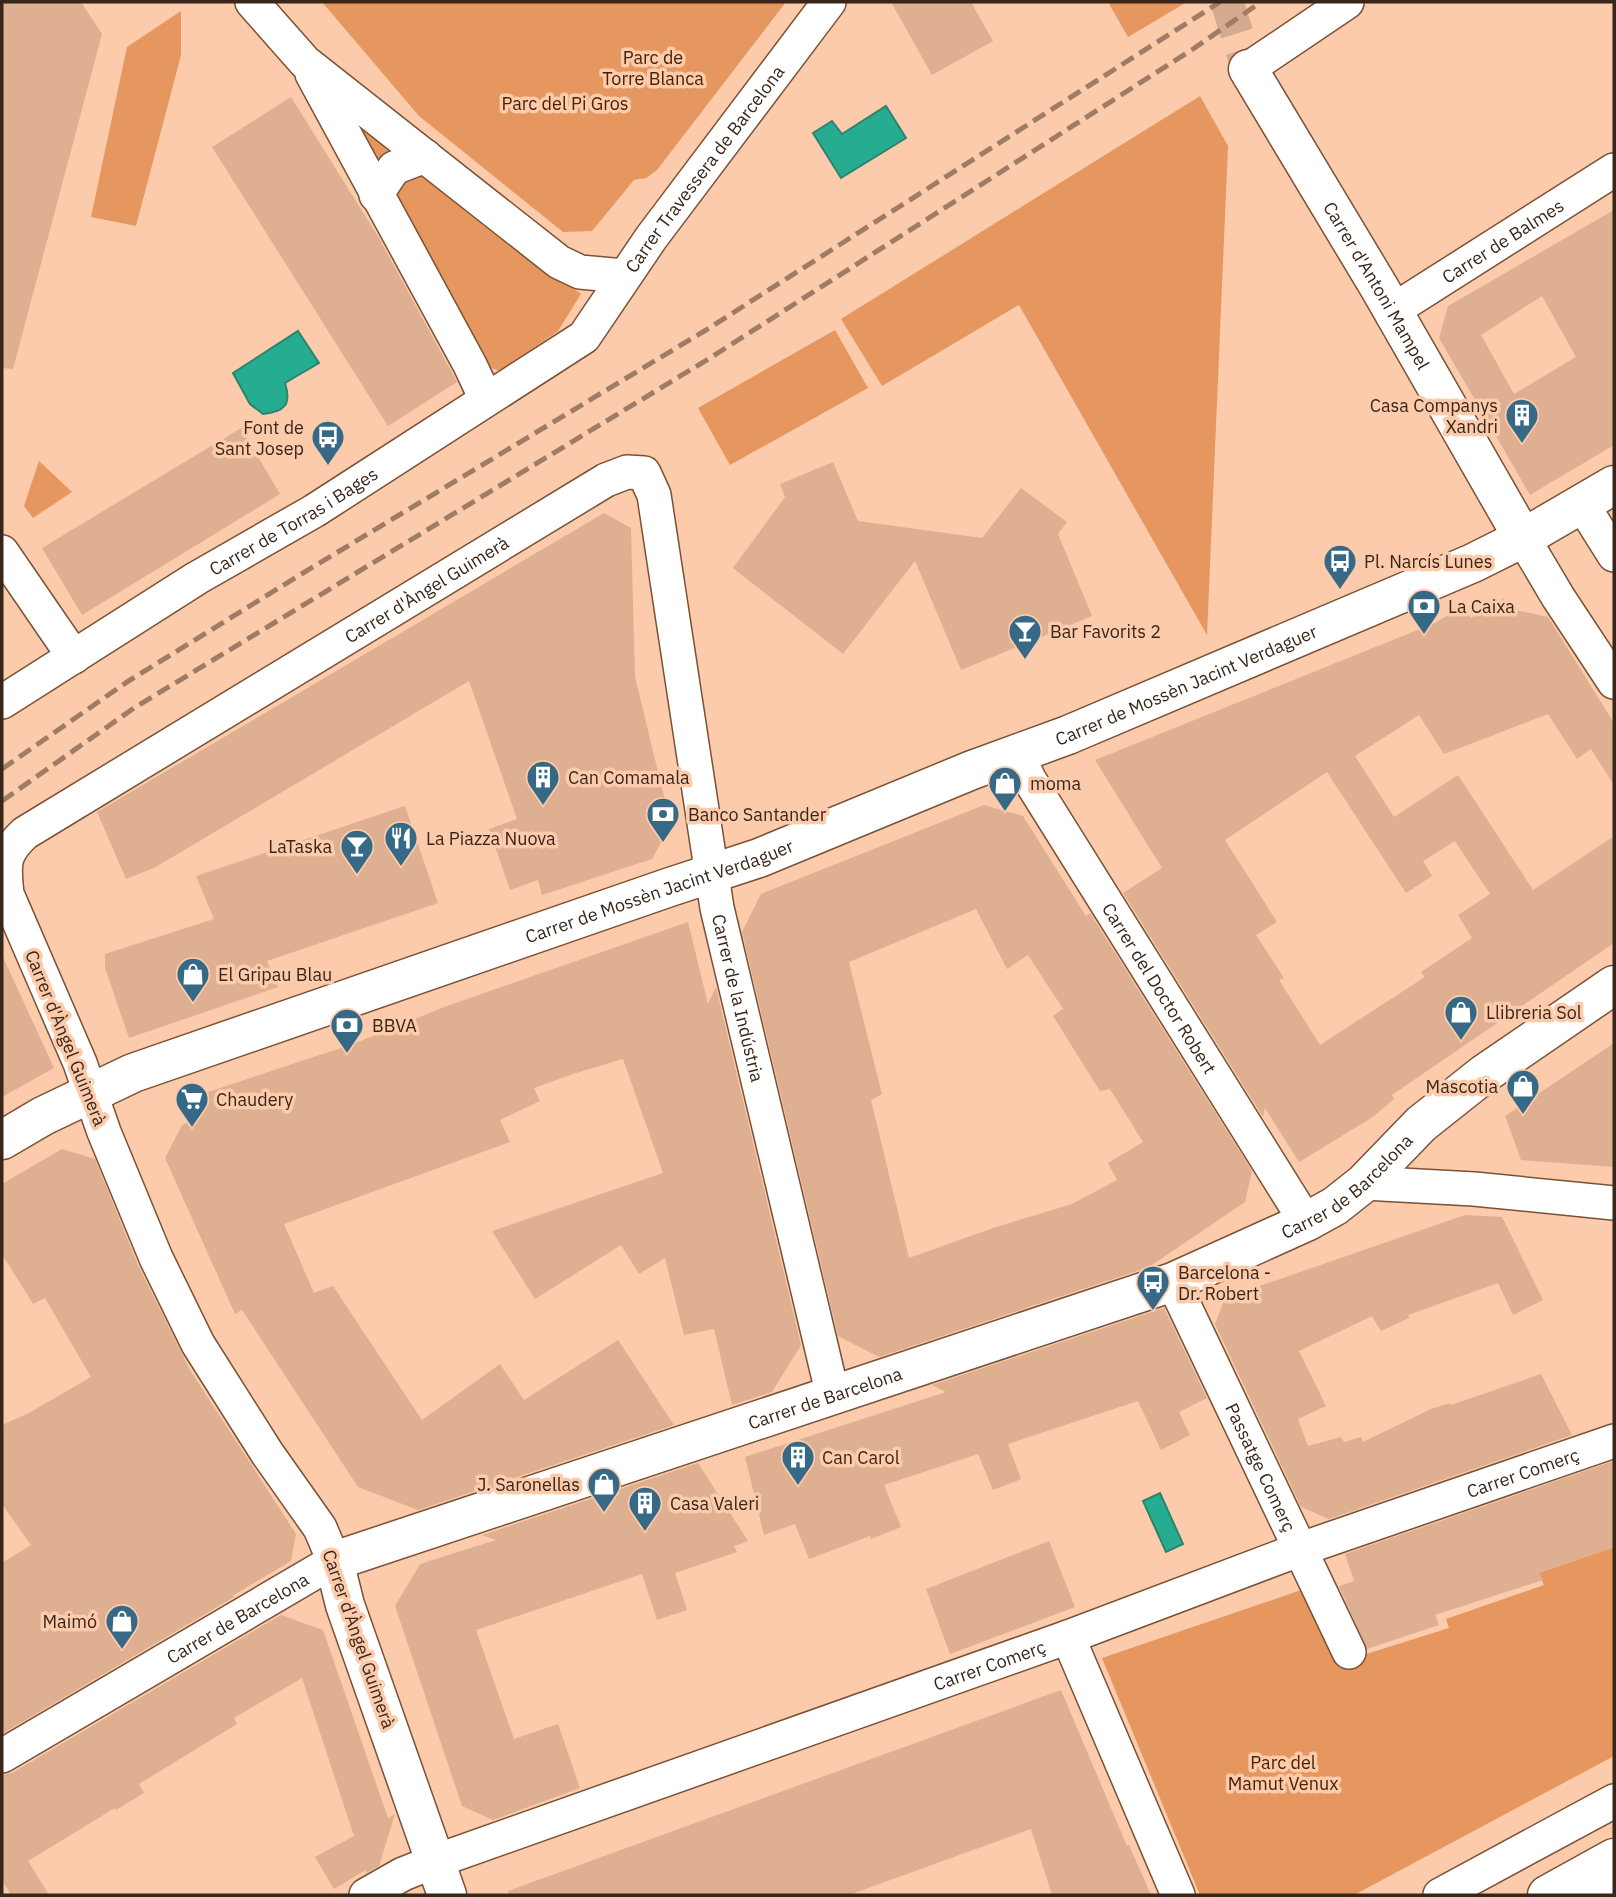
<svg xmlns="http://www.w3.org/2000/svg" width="1616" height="1897" font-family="'IBM Plex Sans',sans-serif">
<rect width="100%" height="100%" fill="#fccbab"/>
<g fill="#e5975f">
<polygon points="322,2 786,2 657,170 646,178 634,180 592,231 563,232 419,116"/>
<polygon points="1108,2 1187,2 1128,37"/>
<polygon points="181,11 181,55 136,226 91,217 127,47"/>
<polygon points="1200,96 1228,146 1207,635 1019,305 882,386 841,319"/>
<polygon points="337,100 581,294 558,331 500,371 477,363"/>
<polygon points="835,330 868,388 730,465 698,408"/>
<polygon points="39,461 72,492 33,518 24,506"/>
<polygon points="1614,1547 1614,1756 1354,1895 1200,1895 1102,1658 1307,1588 1341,1662 1449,1628 1446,1619 1544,1585 1539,1573"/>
</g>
<g fill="#26ac91" stroke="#2c846d" stroke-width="2">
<polygon points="886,106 906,138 841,178 813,133 832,121 842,134"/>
<path d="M298 331 319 363 285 383C292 405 284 412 263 414L250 404 233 373Z"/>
<polygon points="1160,1493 1183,1544 1166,1552 1143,1501"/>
</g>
<g fill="#deaf90" fill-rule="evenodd">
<polygon points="2,2 81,2 102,34 13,369 2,368"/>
<polygon points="891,2 971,2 993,41 932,75"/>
<polygon points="291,97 379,238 457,382 388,426 212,147"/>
<path d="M1614 210V445L1530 495 1439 338 1448 306ZM1542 296 1576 357 1514 394 1481 335Z"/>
<polygon points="241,428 280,494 82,615 42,548"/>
<polygon points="833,462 858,521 982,538 1021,488 1067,522 1058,534 1092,616 961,670 915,561 843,654 733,568 785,497 780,484"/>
<polygon points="604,513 631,528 635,677 671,825 652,859 542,895 538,880 510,890 489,829 517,819 469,681 154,868 126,879 97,812"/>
<path d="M1504 598 1511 609 1548 617 1614 723V785L1591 749 1577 759 1548 714 1444 754 1419 715 1355 756 1394 817 1458 775 1533 890 1614 836V943L1392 1095 1394 1099 1373 1117 1299 1162 1265 1108 1263 1117 1123 893 1162 868 1095 760 1435 623 1463 606 1471 618ZM1327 772 1406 893 1432 876 1423 861 1455 841 1490 894 1458 915 1472 938 1421 972 1425 977 1320 1045 1279 980 1284 978 1256 935 1277 922 1225 840Z"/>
<path d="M984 805 1023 816 1086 916 1090 913 1252 1171 1245 1202 1149 1267 879 1357 838 1336 742 932 761 894ZM976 909 1007 969 1028 955 1063 1009 1053 1016 1100 1091 1110 1089 1143 1142 1108 1163 1117 1180 1072 1204 993 1228 909 1258 871 1100 882 1094 849 962Z"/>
<polygon points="405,806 438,903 267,961 278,987 129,1038 105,968 105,954 214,919 196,876"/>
<polygon points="688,922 708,1004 716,987 801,1345 772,1392 732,1405 714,1329 684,1335 665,1258 639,1274 621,1245 535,1299 492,1231 663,1173 623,1059 576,1073 534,1088 540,1101 500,1120 510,1142 284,1224 314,1293 333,1286 422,1420 500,1364 524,1400 618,1340 674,1425 418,1510 358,1487 242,1310 235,1314 165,1158 182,1125 200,1117 193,1097 353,1044 447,1006"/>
<polygon points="2,955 54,1068 2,1097"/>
<polygon points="1614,1043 1614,1167 1521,1160 1505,1116"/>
<polygon points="62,1149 95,1159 138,1265 190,1370 296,1534 291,1561 232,1596 234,1597 2,1734 2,1563 31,1545 2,1504 2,1425 29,1413 91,1377 45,1298 33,1304 2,1254 2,1184"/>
<polygon points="1465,1215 1502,1217 1543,1300 1513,1315 1498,1283 1408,1315 1409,1318 1381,1331 1372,1316 1299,1351 1326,1406 1298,1419 1308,1446 1341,1437 1344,1442 1361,1437 1363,1442 1431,1409 1450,1403 1451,1405 1541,1374 1572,1435 1329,1519 1301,1507 1215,1324 1225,1298"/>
<polygon points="1164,1308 1207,1398 1179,1412 1190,1435 1161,1450 1138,1401 1008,1444 1021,1479 993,1490 978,1454 884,1485 901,1527 871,1539 870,1536 809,1559 795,1524 764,1535 745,1457 946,1392 932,1385"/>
<polygon points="1614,1461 1614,1547 1539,1573 1543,1580 1435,1615 1439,1625 1367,1649 1339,1586 1354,1581 1345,1554"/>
<polygon points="698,1463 748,1541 734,1546 737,1552 675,1573 687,1610 657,1620 642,1574 476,1630 514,1739 558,1724 580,1788 493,1820 462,1806 395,1606 420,1564 496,1540 482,1535"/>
<polygon points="1049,1541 1075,1607 950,1654 926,1589"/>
<polygon points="281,1615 323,1630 388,1818 395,1814 379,1866 366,1873 366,1870 334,1889 315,1857 354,1836 302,1678 234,1718 237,1724 139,1784 144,1793 116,1810 115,1808 28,1861 49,1895 11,1895 2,1880 2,1775 12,1773"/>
<polygon points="1061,1690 1127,1846 1129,1845 1151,1895 1052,1895 1031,1829 849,1895 509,1895 508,1891"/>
</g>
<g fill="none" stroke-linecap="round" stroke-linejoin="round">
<polyline stroke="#d5aa8e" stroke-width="33" stroke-dasharray="33 17" stroke-linecap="butt" points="1227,2 1248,69"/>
<defs>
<g id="street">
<polyline points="252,2 305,62 559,262 580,272 624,276"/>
<polyline points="1248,69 1347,2"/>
<polyline points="312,74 470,365 486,399"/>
<polyline points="376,195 394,168 425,156"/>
<path id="s1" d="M1392 311 1614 170"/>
<polyline points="1582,504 1614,555"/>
<polyline points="1523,538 1558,597 1614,682"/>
<polyline points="2,552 74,657"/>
<path id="s2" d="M2 702 197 578 314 511 584 337 651 238 829 2"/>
<path id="s3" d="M1017 753 1029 779 1306 1222"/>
<polyline points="1364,1183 1474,1189 1614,1203"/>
<path id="s4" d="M1173 1282 1349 1652"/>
<polyline points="1068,1637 1178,1895"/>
<path id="s5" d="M2 1756 334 1561 320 1528 267 1453 198 1344 156 1258 104 1132 80 1063 7 894C4 865 2 854 25 833L606 480 627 472 644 473 654 495 717 908 833 1396"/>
<path id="s6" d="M366 1895 403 1874 436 1861 1068 1637 1301 1549 1614 1441"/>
<polyline points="1440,1895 1614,1801"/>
</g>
<g id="secondary">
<path id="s7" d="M1248 69 1379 287 1523 538"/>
<path id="s8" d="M2 1140 43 1116 133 1073 670 887 759 858 972 770 1068 735 1473 563 1523 538 1614 485"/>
<path id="s9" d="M447 1895 345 1605 334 1561 1173 1282 1306 1222 1335 1206 1364 1183 1421 1124 1484 1074 1614 985"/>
</g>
<g id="primary">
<polyline points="1547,1895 1614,1858"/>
<polyline points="1606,1895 1614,1891"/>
</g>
</defs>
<use href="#street" stroke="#7a5134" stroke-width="36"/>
<use href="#secondary" stroke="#7a5134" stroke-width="41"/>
<use href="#primary" stroke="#7a5134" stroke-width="41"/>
<use href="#street" stroke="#fff" stroke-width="33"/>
<use href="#secondary" stroke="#fff" stroke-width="38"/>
<use href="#primary" stroke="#fff" stroke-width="38"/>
<g stroke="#9f7c66" stroke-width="5" stroke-dasharray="14 7" stroke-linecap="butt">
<polyline points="2,769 127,682 303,573 706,330 1220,2"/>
<polyline points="2,801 134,708 710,358 1193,49 1261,2"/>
</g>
</g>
<defs>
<symbol id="building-pin" viewBox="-11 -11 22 30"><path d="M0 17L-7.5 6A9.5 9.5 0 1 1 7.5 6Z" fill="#366986" stroke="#fccbab"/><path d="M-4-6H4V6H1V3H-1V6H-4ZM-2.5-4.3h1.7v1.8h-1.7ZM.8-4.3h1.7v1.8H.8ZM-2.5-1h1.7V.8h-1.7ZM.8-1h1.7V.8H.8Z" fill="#fff"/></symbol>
<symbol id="bus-pin" viewBox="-11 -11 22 30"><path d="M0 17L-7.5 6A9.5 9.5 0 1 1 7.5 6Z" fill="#366986" stroke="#fccbab"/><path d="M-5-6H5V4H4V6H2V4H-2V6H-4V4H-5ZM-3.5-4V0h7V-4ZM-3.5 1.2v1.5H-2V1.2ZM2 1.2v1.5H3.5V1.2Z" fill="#fff"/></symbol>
<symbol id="bank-pin" viewBox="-11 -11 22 30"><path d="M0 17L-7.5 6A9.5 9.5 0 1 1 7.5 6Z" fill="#366986" stroke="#fccbab"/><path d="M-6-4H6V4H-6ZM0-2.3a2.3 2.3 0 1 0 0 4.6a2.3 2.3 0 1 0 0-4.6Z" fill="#fff"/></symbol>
<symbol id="bar-pin" viewBox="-11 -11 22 30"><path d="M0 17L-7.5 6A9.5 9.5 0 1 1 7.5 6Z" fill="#366986" stroke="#fccbab"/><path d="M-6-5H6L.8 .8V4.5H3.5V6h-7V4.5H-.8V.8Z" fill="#fff"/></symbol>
<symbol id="shop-pin" viewBox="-11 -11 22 30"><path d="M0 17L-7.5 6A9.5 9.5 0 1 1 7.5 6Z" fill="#366986" stroke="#fccbab"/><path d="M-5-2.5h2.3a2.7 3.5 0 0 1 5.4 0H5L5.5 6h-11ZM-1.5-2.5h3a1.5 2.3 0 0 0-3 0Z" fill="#fff"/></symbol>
<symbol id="restaurant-pin" viewBox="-11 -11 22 30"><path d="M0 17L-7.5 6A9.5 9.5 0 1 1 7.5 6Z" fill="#366986" stroke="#fccbab"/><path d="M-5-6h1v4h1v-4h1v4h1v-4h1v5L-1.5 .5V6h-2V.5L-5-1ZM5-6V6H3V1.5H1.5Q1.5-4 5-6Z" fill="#fff"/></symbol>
<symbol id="supermarket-pin" viewBox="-11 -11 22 30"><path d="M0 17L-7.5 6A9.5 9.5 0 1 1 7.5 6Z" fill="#366986" stroke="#fccbab"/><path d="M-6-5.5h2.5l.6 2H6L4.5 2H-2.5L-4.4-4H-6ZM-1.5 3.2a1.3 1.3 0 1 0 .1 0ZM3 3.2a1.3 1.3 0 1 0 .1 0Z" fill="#fff"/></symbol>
</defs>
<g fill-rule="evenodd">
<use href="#building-pin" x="1503" y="396" width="38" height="52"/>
<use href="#bus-pin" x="309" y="418" width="38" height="52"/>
<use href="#bus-pin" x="1321" y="542" width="38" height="52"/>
<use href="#bank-pin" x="1405" y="587" width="38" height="52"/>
<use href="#bar-pin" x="1006" y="612" width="38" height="52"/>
<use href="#building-pin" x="524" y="758" width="38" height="52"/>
<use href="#shop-pin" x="986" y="764" width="38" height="52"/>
<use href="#bank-pin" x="644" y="795" width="38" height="52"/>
<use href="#restaurant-pin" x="382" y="819" width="38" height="52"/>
<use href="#bar-pin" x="338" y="827" width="38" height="52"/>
<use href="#shop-pin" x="174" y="955" width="38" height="52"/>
<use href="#shop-pin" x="1442" y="993" width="38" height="52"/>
<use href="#bank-pin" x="328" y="1006" width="38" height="52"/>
<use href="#shop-pin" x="1504" y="1067" width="38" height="52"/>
<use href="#supermarket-pin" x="173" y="1080" width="38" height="52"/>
<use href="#bus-pin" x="1134" y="1263" width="38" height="52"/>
<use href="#building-pin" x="779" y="1438" width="38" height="52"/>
<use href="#shop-pin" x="585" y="1465" width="38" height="52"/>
<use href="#building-pin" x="626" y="1484" width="38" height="52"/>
<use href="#shop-pin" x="103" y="1602" width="38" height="52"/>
</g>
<g text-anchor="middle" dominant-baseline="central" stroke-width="7" stroke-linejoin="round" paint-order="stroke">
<g font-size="18" fill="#482203" stroke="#fccbab">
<text x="653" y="57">Parc de<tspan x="653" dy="21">Torre Blanca</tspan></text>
<text x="565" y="103">Parc del Pi Gros</text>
<text x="1283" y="1762">Parc del<tspan x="1283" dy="21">Mamut Venux</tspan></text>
</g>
<g font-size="18" fill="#39261a" stroke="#fccbab">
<text stroke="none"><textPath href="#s2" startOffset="894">Carrer Travessera de Barcelona</textPath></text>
<text stroke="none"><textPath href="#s1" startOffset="131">Carrer de Balmes</textPath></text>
<text stroke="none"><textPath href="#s7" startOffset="252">Carrer d'Antoni Mampel</textPath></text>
<text stroke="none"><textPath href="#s2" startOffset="343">Carrer de Torras i Bages</textPath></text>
<text stroke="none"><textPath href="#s5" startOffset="1668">Carrer d'Àngel Guimerà</textPath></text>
<text stroke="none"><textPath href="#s8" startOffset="1270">Carrer de Mossèn Jacint Verdaguer</textPath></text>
<text stroke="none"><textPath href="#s8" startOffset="704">Carrer de Mossèn Jacint Verdaguer</textPath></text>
<text stroke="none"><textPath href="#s3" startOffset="275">Carrer del Doctor Robert</textPath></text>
<text stroke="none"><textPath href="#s5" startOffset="2452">Carrer de la Indústria</textPath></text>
<text transform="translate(66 1038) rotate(68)">Carrer d'Àngel Guimerà</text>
<text stroke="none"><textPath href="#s9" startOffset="1437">Carrer de Barcelona</textPath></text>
<text stroke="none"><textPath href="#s9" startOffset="870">Carrer de Barcelona</textPath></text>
<text stroke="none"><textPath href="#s4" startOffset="205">Passatge Comerç</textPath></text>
<text stroke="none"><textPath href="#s6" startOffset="1232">Carrer Comerç</textPath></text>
<text stroke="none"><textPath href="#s5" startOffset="273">Carrer de Barcelona</textPath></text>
<text transform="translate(359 1639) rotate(71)">Carrer d'Àngel Guimerà</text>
<text stroke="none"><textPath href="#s6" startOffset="665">Carrer Comerç</textPath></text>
</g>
<g font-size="18" fill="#39261a" stroke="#fccbab" text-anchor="start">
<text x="1498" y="405" text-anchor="end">Casa Companys<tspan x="1498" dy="21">Xandri</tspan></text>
<text x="304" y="427" text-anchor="end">Font de<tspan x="304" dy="21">Sant Josep</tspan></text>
<text x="1364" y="561">Pl. Narcís Lunes</text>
<text x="1448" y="606">La Caixa</text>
<text x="1050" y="631">Bar Favorits 2</text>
<text x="568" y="777">Can Comamala</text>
<text x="1030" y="783">moma</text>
<text x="688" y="814">Banco Santander</text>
<text x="426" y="838">La Piazza Nuova</text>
<text x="332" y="846" text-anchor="end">LaTaska</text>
<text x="218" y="974">El Gripau Blau</text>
<text x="1486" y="1012">Llibreria Sol</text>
<text x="372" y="1025">BBVA</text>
<text x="1498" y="1086" text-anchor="end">Mascotia</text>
<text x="216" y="1099">Chaudery</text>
<text x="1178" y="1272">Barcelona -<tspan x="1178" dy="21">Dr. Robert</tspan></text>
<text x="822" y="1457">Can Carol</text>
<text x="580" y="1484" text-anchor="end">J. Saronellas</text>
<text x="670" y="1503">Casa Valeri</text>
<text x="97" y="1621" text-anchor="end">Maimó</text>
</g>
</g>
<rect width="1616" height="1897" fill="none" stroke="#39261a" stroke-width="7"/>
</svg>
